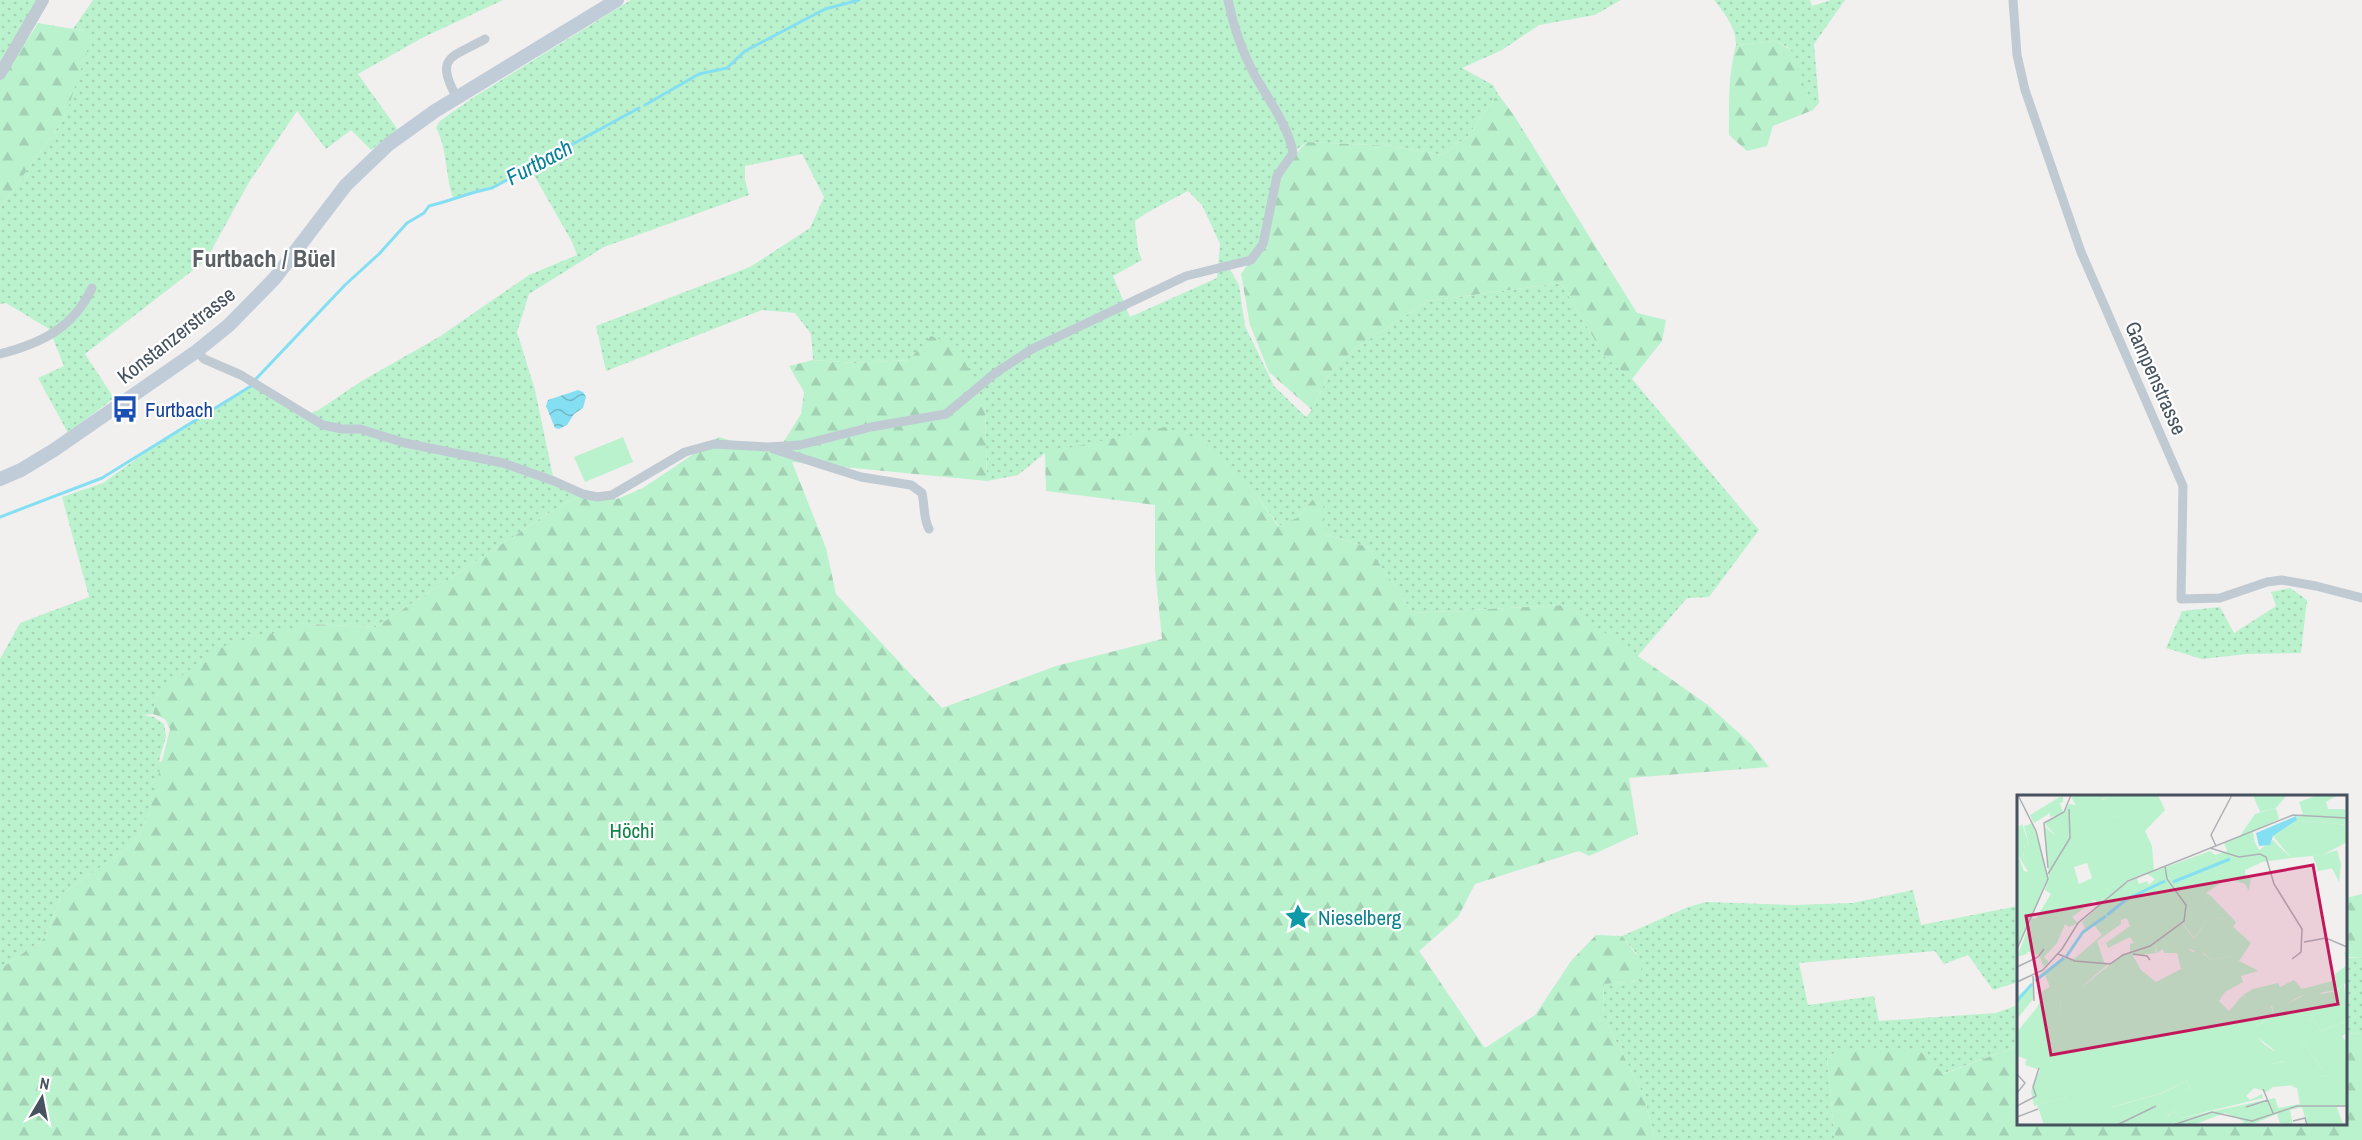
<svg xmlns="http://www.w3.org/2000/svg" width="2362" height="1140" font-family="'Archivo Narrow',sans-serif">
<defs>
<pattern id="grass-dots" width="8" height="8" patternUnits="userSpaceOnUse" patternTransform="scale(1.5)"><rect width="8" height="8" fill="#bbf2ce"/><path d="M2 2h.1M6 6h.1" fill="none" stroke="#a2d1b3" stroke-width="1.8" stroke-linecap="round"/></pattern>
<pattern id="forest-firs" width="22" height="20" patternUnits="userSpaceOnUse" patternTransform="scale(1.5)"><rect width="22" height="20" fill="#bbf2ce"/><path d="M5 1l3.5 6h-7zM16 11l3.5 6h-7z" fill="#a2d1b3"/></pattern>
<pattern id="water-waves" width="16" height="10" patternUnits="userSpaceOnUse" patternTransform="scale(1.5)"><rect width="16" height="10" fill="#85dff2"/><path d="M0 5q4-4 8 0t8 0" fill="none" stroke="#6fb7c7"/></pattern>
</defs>
<rect width="100%" height="100%" fill="#f2efef"/>
<g fill="url(#grass-dots)" fill-rule="evenodd">
<polygon points="0,0 39,0 0,67"/>
<polygon points="93,0 503,0 422,38 358,74 398,130 371,150 351,130 326,149 297,111 248,184 206,260 85,354 114,398 68,433 38,378 64,366 49,329 6,303 0,304 0,208 65,117 85,31 73,29"/>
<path d="M631 0H1621L1595 15 1539 25 1502 50 1462 68 1493 85 1498 94 1467 137 1442 155 1394 146 1306 142 1293 153 1263 244 1251 260 1228 266 1239 285 1245 326 1274 386 1306 417 1312 410 1329 374 1353 350 1428 301 1561 283 1605 357 1632 379 1759 530 1709 597 1687 598 1637 657 1565 605 1413 613 1368 547 1325 534 1313 499 1297 518 1279 526 1256 494 1045 453 1018 475 987 481 985 404 909 360 855 363 813 360 811 334 795 313 762 310 606 371 596 326 750 267 810 228 824 197 802 154 745 166V180L749 195 604 247 529 294 517 332 535 390 554 481 583 494 552 511 376 627 310 624 157 693 153 714 143 715 154 717 164 724 166 736 159 761 163 762 149 813 139 836 125 850 62 894 45 938 0 969V659L20 623 89 597 62 497 103 483 178 429 251 386 306 415 317 411 360 382 439 337 529 275 577 255 572 242 530 168 492 188 474 191 454 200C445 177 448 150 436 128L440 121 471 99ZM1188 191 1202 205 1220 244 1217 278 1130 317 1113 276 1142 260 1138 250 1135 221 1148 212Z"/>
<path d="M1714 0H1810L1812 6 1831 0H1845L1814 44 1819 103 1813 110 1789 48 1776 41 1736 45C1736 27 1725 14 1714 0Z"/>
<polygon points="2290,588 2307,600 2301,653 2247,654 2202,659 2166,648 2182,611 2220,607 2234,633 2276,606 2271,592"/>
<polygon points="1913,890 1921,925 2018,906 2018,982 1993,990 1968,955 1944,964 1935,951 1799,963 1808,1005 1874,996 1879,1021 1996,1013 2018,1005 2018,1046 1942,1074 1836,1052 1827,1058 1835,1140 1655,1140 1644,1096 1603,1015 1604,984 1640,981 1637,954 1622,936 1688,907 1706,902 1793,905 1853,903"/>
<polygon points="2346,958 2362,958 2362,1033 2346,1034"/>
</g>
<g fill="url(#forest-firs)">
<polygon points="38,23 85,31 91,39 65,117 0,208 0,81"/>
<path d="M1776 41 1791 50 1813 110 1773 126 1767 146 1747 151 1729 135C1729 104 1728 75 1736 45Z"/>
<polygon points="1498,94 1515,117 1637,313 1666,320 1662,341 1632,379 1605,357 1561,283 1428,301 1353,350 1329,374 1312,410 1269,372 1250,325 1241,274 1269,234 1279,175 1306,142 1394,146 1442,155 1467,137"/>
<polygon points="931,336 958,346 985,404 987,481 792,462 826,548 836,594 942,708 1056,666 1162,639 1155,570 1155,505 1046,491 1045,453 1165,427 1204,442 1256,494 1278,526 1297,518 1313,499 1323,501 1325,534 1368,547 1413,613 1565,605 1708,705 1751,744 1769,767 1629,778 1638,834 1589,856 1579,851 1475,884 1458,917 1419,951 1485,1048 1535,1015 1571,961 1596,935 1622,936 1642,962 1640,981 1604,984 1603,1015 1644,1096 1655,1140 0,1140 0,969 45,938 62,894 125,850 139,836 149,813 170,729 165,719 153,714 157,693 224,646 310,624 376,627 552,511 583,494 617,499 643,488 719,437 776,454 801,414 804,392 789,366 813,360 855,363 909,360"/>
<polygon points="2362,894 2362,958 2346,957 2346,898"/>
<polygon points="2362,1033 2362,1140 1835,1140 1827,1058 1836,1052 1921,1052 1943,1074 2018,1046 2018,1124 2346,1124 2346,1034"/>
</g>
<polygon fill="#bbf2ce" points="623,437 633,462 585,482 574,457"/>
<polygon fill="url(#water-waves)" points="578,390 583,392 586,397 583,408 574,414 567,425 559,429 555,428 546,406 548,400"/>
<g fill="none" stroke-linecap="round" stroke-linejoin="round">
<g stroke="#85dff2" stroke-width="3">
<polyline points="645,105 699,74 727,68 745,51 825,9 859,0"/>
<path d="M255 380 345 285 379 254 407 223 424 213 429 206C451 201 470 192 492 188L639 108"/>
<polyline points="0,517 102,478 251,386"/>
</g>
<g stroke="#bfcad2" stroke-width="9">
<polyline points="2013,0 2017,55 2025,90 2081,252 2183,486 2181,599 2220,598 2267,582 2282,580 2316,586 2362,598"/>
<path d="M457 98C434 56 451 58 485 39"/>
<path d="M197 351 204 359 241 375 323 425 342 429H360L405 443 503 463 554 481 583 494 597 497 612 495 685 452 714 444 768 447 800 445 871 427 946 414 994 374 1032 349 1186 276 1251 260 1263 244 1277 176 1293 153C1289 127 1267 97 1254 74 1242 51 1233 25 1228 0"/>
<path d="M0 354C42 343 73 328 92 288"/>
<path d="M773 449 861 477 911 485 922 493C925 506 923 518 929 529"/>
</g>
<polyline stroke="#bfcad2" stroke-width="12" points="0,74 43,0"/>
<polyline stroke="#c0cdd9" stroke-width="14" points="0,479 21,470 54,450 197,351 229,325 275,278 346,185 389,144 435,111 617,0"/>
</g>
<defs>
<symbol id="bus-bare" viewBox="-9 -9 18 18"><path d="M-5-6H5V4H4V6H2V4H-2V6H-4V4H-5ZM-3.5-4V0h7V-4ZM-3.5 1.2v1.5H-2V1.2ZM2 1.2v1.5H3.5V1.2Z" fill="#1a4fb4" stroke="#fff" stroke-width="2.5" paint-order="stroke"/></symbol>
<symbol id="sight-bare" viewBox="-9 -9 18 18"><path d="M0-6L1.8-2.2L6-1.7L2.9 1.2L3.7 5.4L0 3.3L-3.7 5.4L-2.9 1.2L-6-1.7L-1.8-2.2Z" fill="#0f9aa8" stroke="#fff" stroke-width="2.5" paint-order="stroke"/></symbol>
</defs>
<g fill-rule="evenodd">
<use href="#bus-bare" x="106" y="390" width="38" height="38"/>
<use href="#sight-bare" x="1279" y="898" width="38" height="38"/>
</g>
<g text-anchor="middle" dominant-baseline="central" stroke-width="4.5" stroke-linejoin="round" paint-order="stroke">
<g font-size="21" fill="#46535e" stroke="#fff">
<text transform="translate(176 335) rotate(-38)">Konstanzerstrasse</text>
<text transform="translate(2156 378) rotate(66)">Gampenstrasse</text>
</g>
<g font-size="21" fill="#164399" stroke="#fff" text-anchor="start">
<text x="145" y="409">Furtbach</text>
</g>
<g font-size="21" fill="#118446" stroke="#fff">
<text x="632" y="830">Höchi</text>
</g>
<g font-size="21" fill="#0d838f" stroke="#fff" text-anchor="start">
<text x="1318" y="917">Nieselberg</text>
</g>
<g font-size="22" font-style="italic" fill="#05819b" stroke="#fff">
<text transform="translate(539 162) rotate(-28)">Furtbach</text>
</g>
<g font-size="24" font-weight="bold" fill="#5b6064" stroke="#fff">
<text x="264" y="258">Furtbach / Büel</text>
</g>
</g>
<g transform="translate(2017 795)">
<rect width="330" height="330" fill="#f2efef"/>
<path d="M46 0V7L43 8 46 17 52 9 59 10 54 2 64 0H95L85 5 97 23 128 9V0H141L148 15 128 36 135 51 137 75 111 85 82 110 78 105 55 122 61 128 52 132 48 129 40 148 27 162 32 167 27 172 22 160 8 156 19 123 34 99 28 95 32 80 27 31 39 41 28 29 40 20 33 22V18L17 28 13 20ZM70 68 75 83 62 89 57 72ZM301 0H321L309 7 311 14H328L330 30 280 25 279 21 286 19 282 7ZM259 13 262 24 236 37 238 48 242 55 256 45 274 63 245 67 228 75 229 83 234 81 232 96 228 89 211 83 189 98 193 100 188 109 170 112 166 129 177 144 189 127 205 122 234 148 222 166 212 161 194 165 187 158 172 154H146L140 158 138 149 116 147 113 142 91 153 89 148 113 131 110 123 104 125V129L80 146 87 167 91 169 68 189 43 202 44 220 35 234 9 264 0 261V237L21 211 25 196 33 192 28 180 48 163 57 164 85 140 77 130 69 136 65 127 104 91 120 83 122 89 130 86 132 90 138 84 130 79 193 56 198 60 210 56 207 48 223 41 238 19ZM16 28 31 82 0 155V58L7 76 11 77 6 62 8 49 12 50 7 31ZM308 59 317 73 301 76 296 61ZM327 157 330 159V191L327 188 320 195 283 201 268 210 254 211 257 221 240 231 226 210 229 203 226 200 236 194 261 188 263 192 277 185 285 194 319 185 317 180 330 170ZM17 186V203L0 224V202ZM295 223 304 236 330 226V238L325 241 330 248V311L320 312 325 327 329 329 290 330 285 312 273 315 276 330 263 328 260 319 233 330H218L228 327 208 318 176 330H153L156 327 151 321 159 317 164 323 258 303 261 313 283 309 280 293 275 292 277 290 310 280 316 283 307 277 285 246 290 226ZM242 243 247 249 270 265 256 269 233 247ZM170 286 173 293 164 297 165 310 150 320 148 330H27L20 310 50 302 96 312 146 298Z" fill="#bbf2ce" fill-rule="evenodd"/>
<path d="M95 0H128L132 8 97 23 84 6ZM236 0H270L259 13 243 17ZM280 25 330 30V47L306 60 274 63 256 41ZM5 29 12 50 8 49 6 62 11 77 0 58V33ZM193 100 219 127 216 132 205 122 189 127 177 143 166 128 168 115 171 110 188 109ZM15 123 21 124 10 159 0 162ZM130 142 138 149 139 158 116 161 124 175 139 187 164 174 160 158H147L146 154 160 148 176 157 181 154 194 165 212 161 238 174 241 176 224 181 226 187 208 197 202 206 212 216 226 200 230 205 226 210 240 231 257 221 255 210H268L300 193 304 199 320 196 327 188 330 226 304 236 295 223 290 226 294 234 285 246 307 277H316L317 283 309 280 291 289 256 292 250 297 237 293 229 301 233 305 245 299 246 303 164 323 159 317 151 321 157 327 153 330H148V322L164 310 163 297 173 293 170 286 145 298 88 314 53 311 50 302 17 311 14 296 23 275 8 270 10 261 44 220 43 202 50 195 69 189 106 159H113V149ZM242 243 257 255 259 265 268 266 256 269 245 257 246 251 234 247Z" fill="#bbf2ce" fill-rule="evenodd"/>
<path d="M320 55 324 69 322 87 308 59Z" fill="#bbf2ce"/>
<path d="M279 21 280 25 256 41 253 50 242 51 239 38Z" fill="#85dff2"/>
<path fill="none" stroke="#85dff2" stroke-width="3" d="M156 87 213 64M90 120 110 104 148 86M49 162 66 137 89 121M18 186 47 163M0 206 15 189"/>
<path fill="none" stroke="#adb1b5" stroke-width="1.5" d="M199 51 194 40 215 0M193 53 222 62 243 59 249 62 257 89 285 134 284 157 275 164M31 73 27 28 47 17 54 0M31 79 53 43 52 14M287 147 309 143 330 152M0 154 31 84 19 36 1 0M41 159 58 166 93 169 106 160 133 151 167 126 169 110 150 84 148 71M116 159 130 161 133 165M0 172 21 162 27 154M16 181 17 206M0 187 26 175 45 154 61 128 111 86 276 20 330 23M0 279 8 288 0 298M246 294 256 318M0 311 19 301 16 292 22 273M229 312 251 305M0 322 21 314M276 326 288 323 290 330M100 330 139 311M156 330 195 317 235 326 280 311H330"/>
<path fill="#c2185b" fill-opacity="0.15" stroke="#c2185b" stroke-width="3" d="M296 70 321 209 34 260 9 121Z"/>
<rect width="330" height="330" fill="none" stroke="#46535e" stroke-width="3"/>
</g>
<g transform="translate(42 1098) rotate(10)" stroke="#ffffff" stroke-width="4.5" paint-order="stroke">
<path d="M0-4.5L10 22L0 15L-10 22Z" fill="#46535e"/>
<text y="-9" font-size="16" font-weight="bold" text-anchor="middle" fill="#46535e">N</text>
</g>
</svg>
